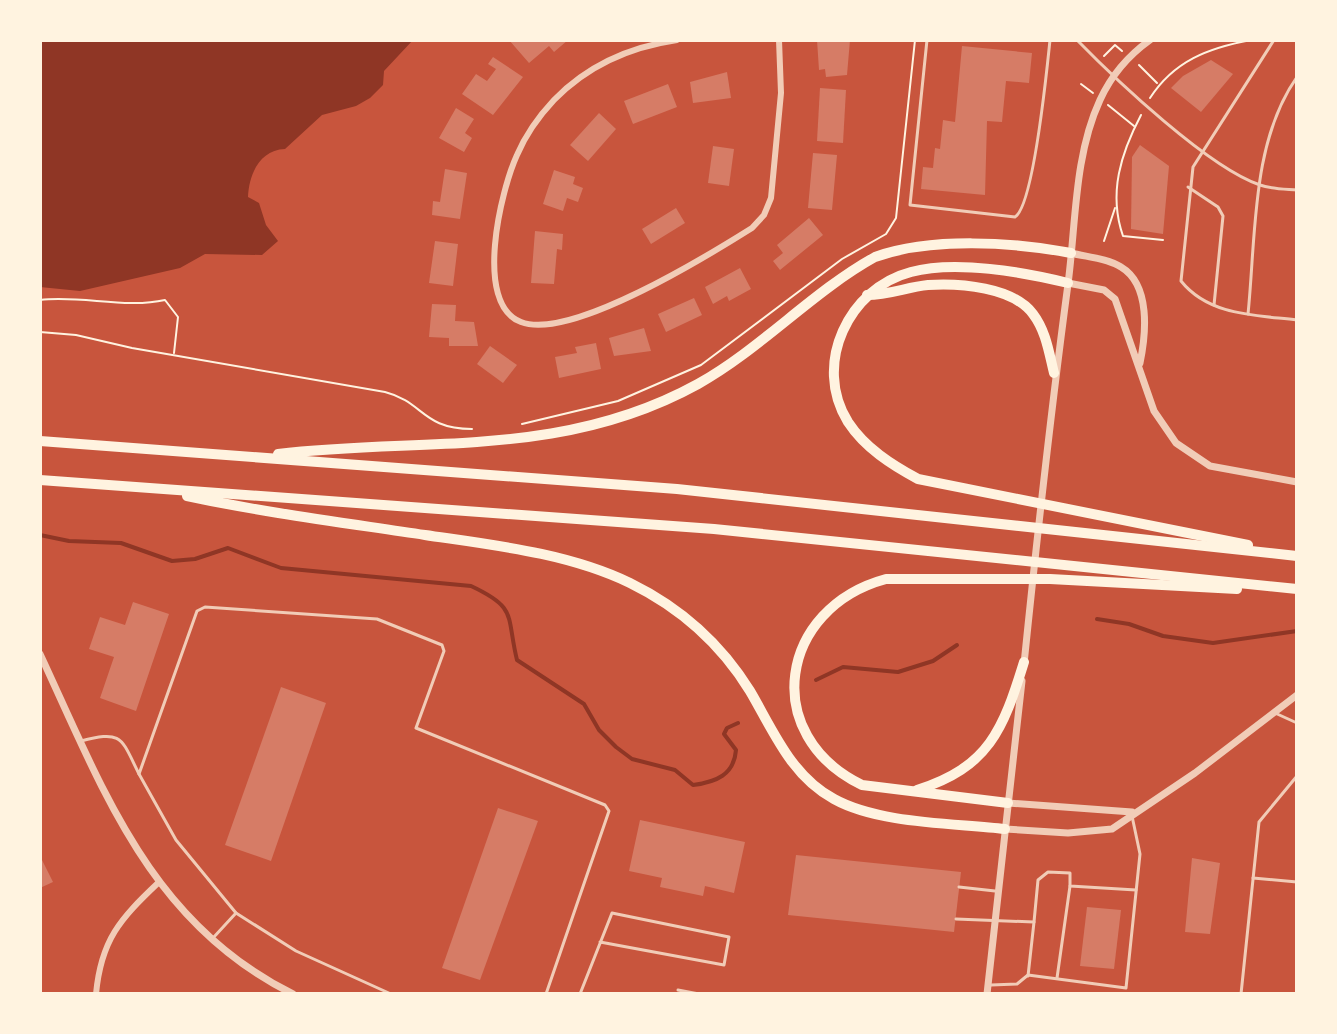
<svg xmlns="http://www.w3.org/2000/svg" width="1337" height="1034" font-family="Cabin,sans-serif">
<rect width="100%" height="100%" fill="#c8553d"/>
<path fill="#8f3625" d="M40 40H413L384 71 383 85 370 98 356 106 322 115 285 149C259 150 249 175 248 197L259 203 266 225 278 241 262 255 205 254 180 268 80 291 40 287Z"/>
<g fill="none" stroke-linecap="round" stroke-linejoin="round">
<g stroke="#8f3625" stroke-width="4">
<path d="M40 535 69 541 121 543 172 561 195 559 228 548 281 568 471 586C518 608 506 615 517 660L584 704 599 730 616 747 632 759 675 770 693 785C716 782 734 775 736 750L724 734 727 728 738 723"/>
<polyline points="1097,619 1129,624 1163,636 1213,643 1297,631"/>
<polyline points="816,680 843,667 898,672 933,661 957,645"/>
</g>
</g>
<g fill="#d67c66">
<polygon points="509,40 568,40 554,52 549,46 529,63"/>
<polygon points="817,40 850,40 847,75 826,77 825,69 819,70"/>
<polygon points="962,46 1032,53 1029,83 1006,81 1002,122 987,121 985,195 921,189 923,167 933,168 935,148 940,149 943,120 955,122"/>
<polygon points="493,57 523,77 493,115 462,94 476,74 487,81 496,69 488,64"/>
<polygon points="1211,60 1233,74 1201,112 1171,88 1183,76"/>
<polygon points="727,72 731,98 693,103 690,82"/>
<polygon points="668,84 677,107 633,124 624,101"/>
<polygon points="820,88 846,90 843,143 817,141"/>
<polygon points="456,108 474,119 465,133 472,138 464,152 439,138"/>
<polygon points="599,113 616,129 588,161 570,145"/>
<polygon points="1140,145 1169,166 1163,234 1131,229 1132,157"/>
<polygon points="713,146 734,149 729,186 708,183"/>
<polygon points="813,153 837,155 832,210 808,208"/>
<polygon points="445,169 467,173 460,219 432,215 433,201 440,202"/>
<polygon points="554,170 575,177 573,184 583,188 578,202 567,198 563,211 543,204"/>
<polygon points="676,208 685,223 651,244 642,229"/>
<polygon points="809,218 823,235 780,270 773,261 783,253 777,245"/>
<polygon points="535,231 563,234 562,250 557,249 554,284 531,283"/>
<polygon points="435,241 458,244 453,286 429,283"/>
<polygon points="740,268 751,289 729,301 727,296 713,304 705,287"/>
<polygon points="694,298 702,315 666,332 658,314"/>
<polygon points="432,304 456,305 455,321 474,322 478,346 449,346 449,338 429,337"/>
<polygon points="644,328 651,351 614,356 609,338"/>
<polygon points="596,343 601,369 559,378 555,357 577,353 575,347"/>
<polygon points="490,346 517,365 503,383 477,364"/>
<polygon points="133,602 169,614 136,711 100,698 114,657 89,649 100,617 125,625"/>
<polygon points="281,687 326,703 271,861 225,845"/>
<polygon points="498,808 538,821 480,980 442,968"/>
<polygon points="640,820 745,842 734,893 705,886 703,896 660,887 662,878 629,871"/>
<polygon points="796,855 961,872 954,932 788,915"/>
<polygon points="40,856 53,882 40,888"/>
<polygon points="1192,858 1220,863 1210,934 1185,932"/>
<polygon points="1087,907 1121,910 1114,969 1080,966"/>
</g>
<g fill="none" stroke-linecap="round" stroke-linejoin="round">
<g stroke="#fff3e0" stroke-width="2">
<polyline points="1104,56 1115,45 1122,51"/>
<polyline points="1139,65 1157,83"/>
<polyline points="1081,84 1093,93"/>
<path d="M1150 98C1174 61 1208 48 1251 40"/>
<polyline points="1108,105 1134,126"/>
<path d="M1141 115C1121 153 1108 193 1123 236L1163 240"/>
<polyline points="1104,241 1115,208"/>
<path d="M40 300C81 295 125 309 165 300L178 317 174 353"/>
<path d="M40 332 76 335 132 348 385 392C424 402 422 429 472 429"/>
<polyline points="522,424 618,401 701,365 842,259 886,234 896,218 915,40"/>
</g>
<g stroke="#f1ccb7" stroke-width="3">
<path d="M927 40 910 205 1015 217C1034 205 1047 68 1050 40"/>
<path d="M1077 40C1116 80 1209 168 1260 185 1271 189 1285 189 1297 190"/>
<path d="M1274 40 1193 167 1181 281C1209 316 1256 315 1297 320"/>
<polyline points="1188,187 1218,207 1223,216 1214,305"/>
<path d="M1248 314C1256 237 1251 142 1297 77"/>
<polyline points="1275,713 1297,723"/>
<path d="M81 741C123 730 121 738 139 774L197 611 205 607 377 619 442 645 444 651 416 728 605 805 609 811 546 994"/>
<polyline points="139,774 176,840 236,913 213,938"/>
<polyline points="1253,878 1297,882"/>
<polyline points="959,887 995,891"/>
<polyline points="236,913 296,951 391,994"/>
<polyline points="956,919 1034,922 1028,976"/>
<polyline points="1034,922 1038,880 1048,872 1070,873 1070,886 1136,890"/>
<polyline points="1057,978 1070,886"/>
<polyline points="991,985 1017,984 1028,975 1126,988 1140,854 1132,816"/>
<polyline points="678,990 699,994"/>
<polyline points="580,994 612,913 729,937 724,965 600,942"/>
<polyline points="1241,994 1259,822 1297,776"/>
</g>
<g stroke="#f1ccb7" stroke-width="6">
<path d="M677 40C629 47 588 65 554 100 539 116 526 134 517 155 501 190 473 304 521 322 570 341 709 255 752 228L764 215 771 198 781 93 779 40"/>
<path d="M96 994C101 940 120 919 158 883"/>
</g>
<g stroke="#f1ccb7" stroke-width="7">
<path d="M1071 253C1086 257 1107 258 1121 267 1151 285 1146 334 1140 363"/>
<polyline points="1068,283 1104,290 1115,299 1154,411 1176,443 1210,466 1297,482"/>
<path d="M40 654C103 789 150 923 293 994"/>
<path d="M1024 664C1037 537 1051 411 1068 284 1076 224 1074 156 1100 100 1111 76 1129 55 1150 40"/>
<polyline points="1008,803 1132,812"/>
<polyline points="1005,829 1068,833 1112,829 1195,773 1297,695"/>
<polyline points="987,994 1022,681"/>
</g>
<g stroke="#fff3e0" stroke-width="10">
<path d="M1068 283C1024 272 955 260 911 272 849 288 812 364 848 422 865 448 892 465 918 479L1248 545"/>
<path d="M867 295C889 295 907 287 928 285 960 283 1013 287 1033 314 1046 331 1049 353 1054 373"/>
<polyline points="40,441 677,489 1297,556"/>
<path d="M278 454C425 437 562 459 698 384 762 348 812 292 875 257 931 237 1013 242 1071 253"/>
<polyline points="40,480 714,529 1297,589"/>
<path d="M187 496C266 513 346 523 425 535 493 545 568 553 630 583 679 607 721 644 750 691 773 730 791 776 834 799 879 824 954 823 1005 829"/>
<path d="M917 790C989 767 1003 730 1024 662"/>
<path d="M1008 803 862 785C759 735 779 608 886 579H1050L1237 589"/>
</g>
</g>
<rect width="1337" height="1034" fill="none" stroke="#fff3e0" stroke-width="84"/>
</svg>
